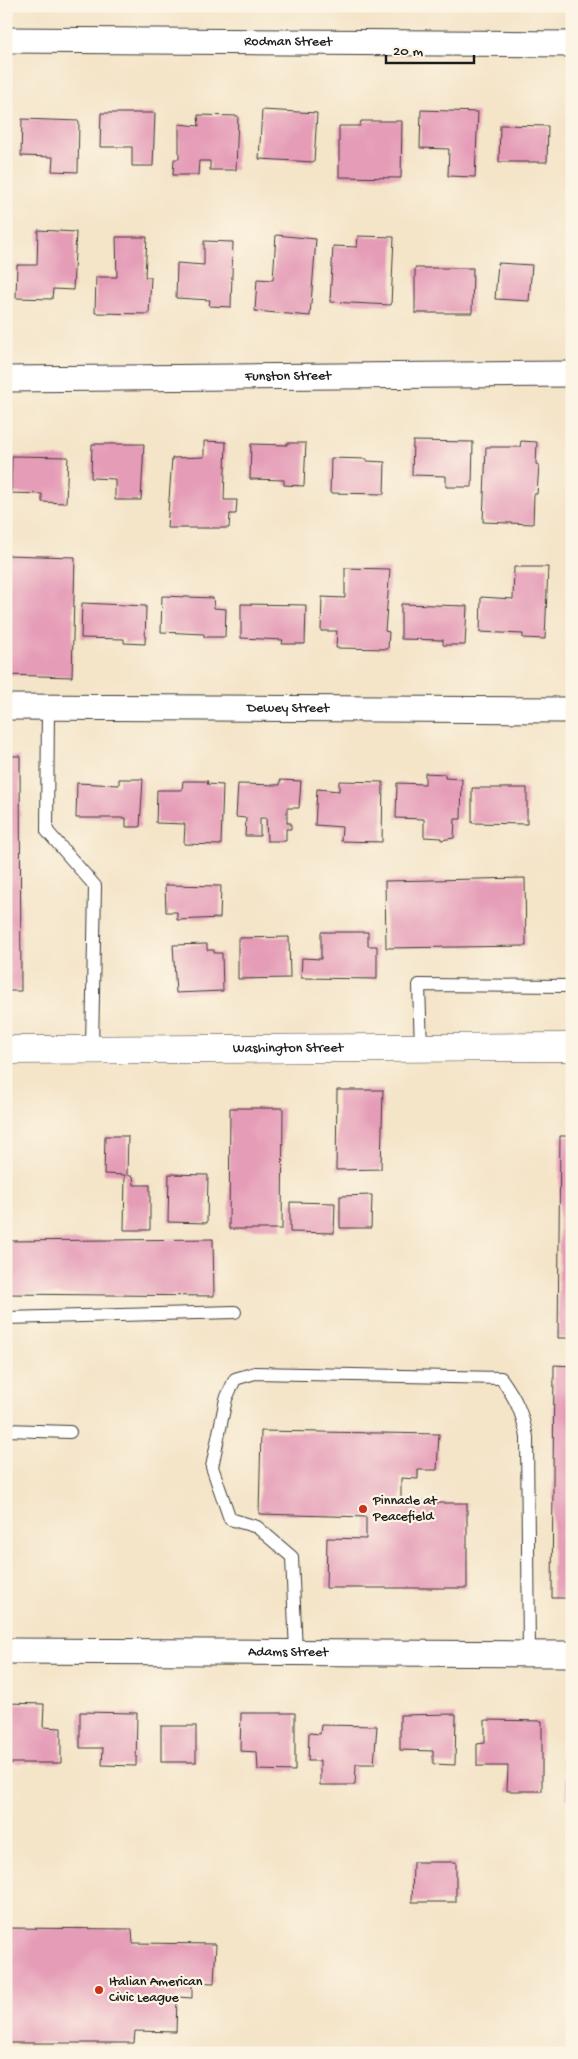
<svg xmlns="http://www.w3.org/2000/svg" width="578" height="2059" font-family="'Gochi Hand',sans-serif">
<rect width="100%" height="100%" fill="#fcf5e5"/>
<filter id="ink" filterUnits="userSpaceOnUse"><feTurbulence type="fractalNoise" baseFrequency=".02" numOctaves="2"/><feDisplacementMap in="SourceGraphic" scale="10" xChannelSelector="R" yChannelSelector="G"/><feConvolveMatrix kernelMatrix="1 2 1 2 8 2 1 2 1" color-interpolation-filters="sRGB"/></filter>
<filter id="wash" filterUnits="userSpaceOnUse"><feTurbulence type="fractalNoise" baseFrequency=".0096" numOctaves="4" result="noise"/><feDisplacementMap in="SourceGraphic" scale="20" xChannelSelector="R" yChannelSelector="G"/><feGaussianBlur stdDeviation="1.12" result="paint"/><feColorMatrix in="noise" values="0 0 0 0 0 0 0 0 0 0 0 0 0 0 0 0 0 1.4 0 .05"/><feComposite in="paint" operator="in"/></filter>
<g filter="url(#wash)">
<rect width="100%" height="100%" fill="#f4e4c8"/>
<g id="blocks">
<g fill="#e59cb7">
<polygon points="262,110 317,113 314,162 259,159"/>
<polygon points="421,110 478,112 475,177 448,176 449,149 420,148"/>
<polygon points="101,113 155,113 153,166 132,166 132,147 100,147"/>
<polygon points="198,115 238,116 236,170 210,170 210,161 199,161 198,175 173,175 174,159 179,159 179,124 199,126"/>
<polygon points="22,119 79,121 78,172 52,171 53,157 21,156"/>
<polygon points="361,121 402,121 401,178 339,177 339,126 360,126"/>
<polygon points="500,125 548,126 547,162 499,162"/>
<polygon points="38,230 76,232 73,290 53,289 52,299 16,298 17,265 37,265"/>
<polygon points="276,235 316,239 310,316 255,311 257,279 273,280"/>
<polygon points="358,236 394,237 391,305 330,302 333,246 357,247"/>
<polygon points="116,237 147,237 145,277 151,277 149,314 95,313 96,277 117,277"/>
<polygon points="204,241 233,242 231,307 209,306 210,300 176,298 177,263 204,265"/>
<polygon points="498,263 532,265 529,301 495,299"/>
<polygon points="415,268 473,268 472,313 415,313"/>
<polygon points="204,441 226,442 224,500 237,500 236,514 230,514 229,528 167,528 172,458 204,457"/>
<polygon points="413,441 473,442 472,487 446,487 446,476 412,475"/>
<polygon points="521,441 537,442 536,464 539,465 537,494 534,494 533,524 483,522 486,447 520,447"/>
<polygon points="287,443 306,443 304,486 284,485 284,480 250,479 251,444 287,445"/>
<polygon points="92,444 144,444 141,500 115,500 115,479 91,478"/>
<polygon points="12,456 68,457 66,503 42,502 42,494 11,493"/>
<polygon points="331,458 367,459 367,461 385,462 384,494 330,493"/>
<polygon points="6,555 75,557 72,677 6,675"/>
<polygon points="514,567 548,567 545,639 523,638 523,634 480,632 481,597 513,599"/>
<polygon points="345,568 390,569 385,631 389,632 388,649 336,648 337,631 321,631 322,597 345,598"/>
<polygon points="162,596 213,598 214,608 226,609 225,637 204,637 204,634 161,632"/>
<polygon points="82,603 146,606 145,644 124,643 124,639 81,638"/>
<polygon points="241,604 306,605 305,644 282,644 283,640 241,638"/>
<polygon points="401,604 467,606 465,645 443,645 443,640 401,639"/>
<polygon points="6,756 20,756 21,991 6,991"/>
<polygon points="425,773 445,774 445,778 462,779 461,819 455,819 454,838 441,840 441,838 424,837 424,819 396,818 397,783 425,784"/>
<polygon points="119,779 143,779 140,827 126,827 126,818 76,818 77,783 119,785"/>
<polygon points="280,780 301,781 299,808 287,808 287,823 291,823 291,829 286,829 286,841 267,841 266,818 260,818 260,836 245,836 246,818 236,817 238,784 280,785"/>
<polygon points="183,781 208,781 207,784 223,785 221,845 184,844 185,824 156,823 157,790 182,790"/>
<polygon points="339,781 383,782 382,842 341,841 342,827 315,825 317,789 339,791"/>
<polygon points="472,788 527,788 527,824 472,823"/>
<polygon points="525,878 526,946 386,948 385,881"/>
<polygon points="165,885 221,886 220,918 177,920 177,912 166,912"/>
<polygon points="321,932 368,932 368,946 377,946 377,979 301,978 302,958 321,959"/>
<polygon points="289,937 290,978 238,979 238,938"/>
<polygon points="207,944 207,950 214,950 214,953 222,953 223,991 176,993 173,945"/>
<polygon points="337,1090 383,1090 381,1169 336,1170"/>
<polygon points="230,1108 283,1108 282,1229 229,1229"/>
<polygon points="105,1136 128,1136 127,1175 133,1176 134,1185 150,1185 150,1230 124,1230 125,1175 104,1174"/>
<polygon points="560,1136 572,1136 572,1338 558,1338"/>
<polygon points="169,1174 208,1175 207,1223 168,1222"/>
<polygon points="372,1195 371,1228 340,1228 340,1196"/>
<polygon points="290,1202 335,1203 334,1233 290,1232"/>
<polygon points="213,1239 214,1296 6,1294 6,1241"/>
<polygon points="554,1365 572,1366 572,1598 552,1598"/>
<polygon points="261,1431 439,1434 437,1470 418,1470 418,1479 401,1478 401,1503 467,1503 467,1588 326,1588 327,1538 366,1539 366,1517 259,1514"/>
<polygon points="6,1703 44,1704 43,1727 61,1728 61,1763 6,1763"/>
<polygon points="80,1712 137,1713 136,1766 102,1765 103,1748 80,1748"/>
<polygon points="241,1713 295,1713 295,1771 258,1770 257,1752 240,1751"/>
<polygon points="456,1714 455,1765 433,1764 433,1751 400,1750 400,1715"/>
<polygon points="485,1720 542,1721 542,1791 507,1791 508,1766 477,1766 477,1744 485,1743"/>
<polygon points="321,1725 377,1726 374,1764 356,1764 355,1785 320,1785 320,1761 308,1761 309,1733 320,1734"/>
<rect x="161" y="1726" width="35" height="36"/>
<rect x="566" y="1762" width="6" height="37"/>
<polygon points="413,1862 456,1862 456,1902 412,1902"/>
<polygon points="6,1928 132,1929 133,1943 216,1944 214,1983 192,1982 192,1998 177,1997 176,2032 135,2031 134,2043 6,2043"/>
</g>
</g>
</g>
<g filter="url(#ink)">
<use href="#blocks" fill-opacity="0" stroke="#3c3a36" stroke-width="1"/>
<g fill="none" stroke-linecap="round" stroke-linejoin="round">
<defs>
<g id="service">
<polyline points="48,708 47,831 95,886 92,1049"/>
<polyline points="421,1048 419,985 572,986"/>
<polyline points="6,1318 235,1312"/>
<polyline points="6,1430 70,1432"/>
<path d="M296 1653 292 1557 257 1527 230 1519 212 1467 226 1399 235 1379 255 1373 501 1378C516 1399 522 1412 527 1437L529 1654"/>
</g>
<g id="minor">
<path id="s1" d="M6 40 572 44"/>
<path id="s2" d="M6 379 572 374"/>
<path id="s3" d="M6 707 572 710"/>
<path id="s4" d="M6 1651 572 1654"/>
</g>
<g id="tertiary">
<path id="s5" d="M6 1050 572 1047"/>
</g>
</defs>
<use href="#service" stroke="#3c3a36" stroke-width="14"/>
<use href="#minor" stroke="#3c3a36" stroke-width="27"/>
<use href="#tertiary" stroke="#3c3a36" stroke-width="29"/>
<use href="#service" stroke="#fff" stroke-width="12"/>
<use href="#minor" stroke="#fff" stroke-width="25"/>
<use href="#tertiary" stroke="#fff" stroke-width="28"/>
</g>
</g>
<g fill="#c8321e" stroke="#fcf5e5" stroke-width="2">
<circle cx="363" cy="1509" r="5"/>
<circle cx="99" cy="1990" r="5"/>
</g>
<g text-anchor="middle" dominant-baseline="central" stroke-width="4.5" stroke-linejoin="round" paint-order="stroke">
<g font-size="14" fill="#1c1c1c" stroke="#fcf5e5">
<text stroke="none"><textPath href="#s1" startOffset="282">Rodman Street</textPath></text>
<text stroke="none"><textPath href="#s2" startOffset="282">Funston Street</textPath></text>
<text stroke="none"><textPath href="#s3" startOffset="282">Dewey Street</textPath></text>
<text stroke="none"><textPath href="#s5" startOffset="282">Washington Street</textPath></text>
<text stroke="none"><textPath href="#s4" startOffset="282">Adams Street</textPath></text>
</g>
<g font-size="14" fill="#1c1c1c" stroke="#fcf5e5" text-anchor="start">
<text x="373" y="1501">Pinnacle at<tspan x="373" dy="16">Peacefield</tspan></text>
<text x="109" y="1982">Italian American<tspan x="109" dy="16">Civic League</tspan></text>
</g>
</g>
<rect width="578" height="2059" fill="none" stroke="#fcf5e5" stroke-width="25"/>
<path d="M386 55v8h88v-8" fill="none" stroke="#1c1c1c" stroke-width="2.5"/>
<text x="393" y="55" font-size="15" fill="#1c1c1c" stroke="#fcf5e5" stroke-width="4" paint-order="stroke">20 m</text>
</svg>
